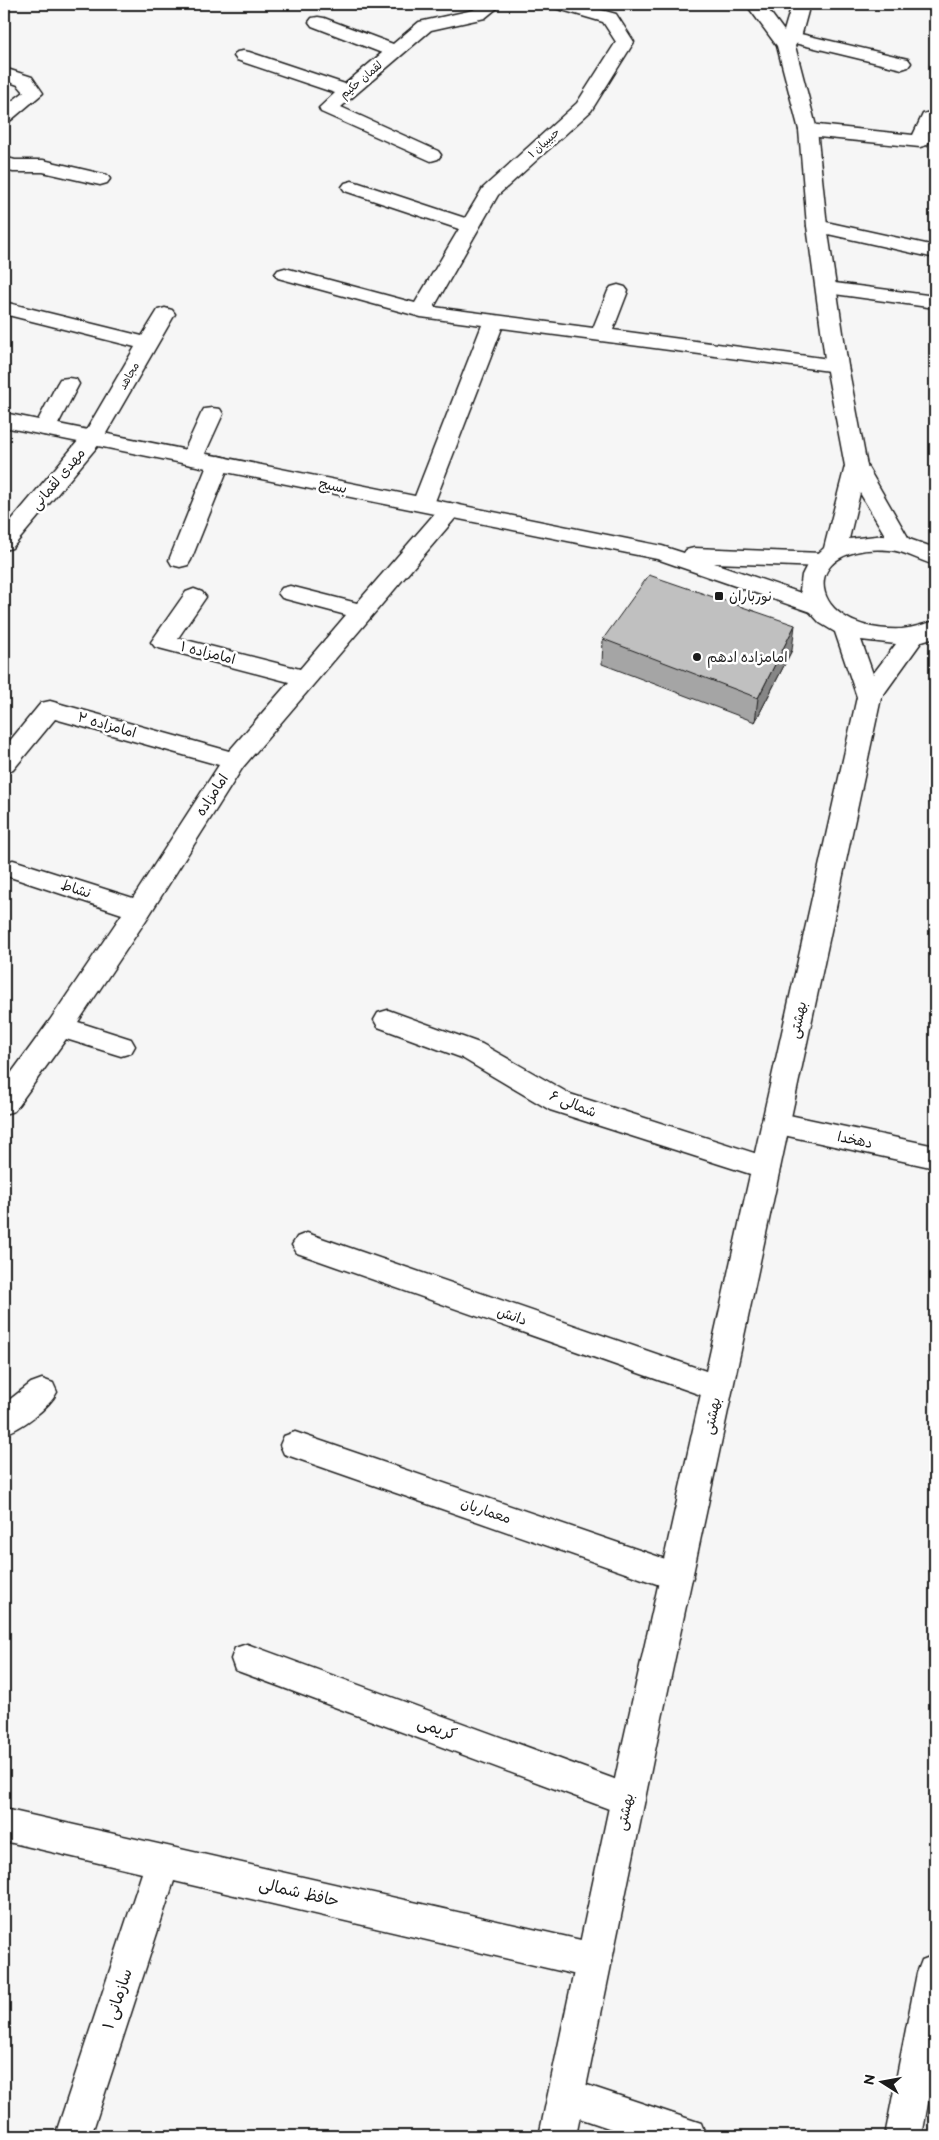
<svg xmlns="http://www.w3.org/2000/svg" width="939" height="2140" font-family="'Balsamiq Sans','Playpen Sans Arabic',sans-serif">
<rect width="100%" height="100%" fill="#f6f6f6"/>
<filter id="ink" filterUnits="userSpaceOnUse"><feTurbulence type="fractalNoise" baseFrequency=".02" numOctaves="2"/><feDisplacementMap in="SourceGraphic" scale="10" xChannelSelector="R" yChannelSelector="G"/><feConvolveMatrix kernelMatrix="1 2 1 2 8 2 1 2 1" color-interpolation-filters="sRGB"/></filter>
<g filter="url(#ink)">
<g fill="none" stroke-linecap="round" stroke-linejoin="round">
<defs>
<g id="minor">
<polygon points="482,4 502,4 485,18 431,30 341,107 438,151 441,155 438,159 431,161 321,112 319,108 335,93 237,60 234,56 237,52 243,51 249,52 345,84 382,53 312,26 309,22 312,18 318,17 324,18 393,44 419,22 473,10"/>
<polygon points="552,4 580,4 616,14 634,42 591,111 498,195 434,307 593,328 608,291 611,287 618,285 625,287 628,291 613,330 837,360 844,362 848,366 844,370 837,372 502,328 434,504 431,509 423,511 415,509 412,504 482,325 421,317 278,278 275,274 278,270 285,268 415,303 459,229 345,191 342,187 345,183 352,181 359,183 465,218 483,188 577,103 616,42 603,22 555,8"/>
<polygon points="792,32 908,59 911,63 908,67 902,69 786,41 783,37 786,33"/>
<polygon points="4,68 32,77 43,93 11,120 4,122 4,107 24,92 18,85 4,80"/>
<polygon points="930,112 935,114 935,128 927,145 920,147 808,136 801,134 799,130 801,126 808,124 913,135 923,114"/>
<polygon points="4,157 15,160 43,160 107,175 110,179 107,183 100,185 43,172 13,172 4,169"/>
<polygon points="817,220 935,246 935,258 810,230 807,226 810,222"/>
<polygon points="827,282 935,296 935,308 820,292 817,288 820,284"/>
<polygon points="4,302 142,336 158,310 165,308 172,310 175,314 101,442 12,548 4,550 4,529 84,434 135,347 4,314"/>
<polygon points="68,378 76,379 79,384 56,428 53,433 45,435 37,433 34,428 57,384 60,379"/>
<polygon points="212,408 220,409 223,414 203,458 200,463 192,465 184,463 181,458 201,414 204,409"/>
<polygon points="219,456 227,458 230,463 191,560 188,565 180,567 172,565 169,560 208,463 211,458"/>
<polygon points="450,503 458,505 461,510 458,515 243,767 148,917 78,1022 131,1039 135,1046 131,1053 121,1056 66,1039 14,1111 4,1114 4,1083 50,1020 122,914 4,875 4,863 13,860 133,898 219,765 55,719 13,770 4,773 4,748 41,703 50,701 229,751 289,682 155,647 151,642 186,592 194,589 202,592 206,597 178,638 300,669 346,615 282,598 278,593 282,588 290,586 357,603 442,505"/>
<polygon points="388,1010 482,1044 570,1094 776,1160 780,1168 776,1176 766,1179 550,1110 462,1058 378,1027 374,1020 378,1013"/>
<polygon points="775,1112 935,1146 935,1168 765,1131 761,1123 765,1115"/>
<polygon points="307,1233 729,1379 733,1388 729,1397 718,1401 297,1253 292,1245 297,1237"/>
<path d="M42 1379 53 1383 57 1392C49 1408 21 1429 4 1434V1404L31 1383Z"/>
<polygon points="295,1432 677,1563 688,1567 693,1577 688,1587 677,1591 284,1454 280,1445 284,1436"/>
<polygon points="247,1644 628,1784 640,1789 645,1800 640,1811 628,1816 235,1670 231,1659 235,1648"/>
<polygon points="4,1809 594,1943 607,1949 612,1961 607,1973 594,1979 174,1881 91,2136 55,2136 142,1873 4,1841"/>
<polygon points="935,1955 935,2065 922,2136 885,2136 917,1973 922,1960"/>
<polygon points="566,2078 701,2123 706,2136 632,2136 553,2109 548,2096 553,2083"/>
</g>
<polygon id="tertiary" points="4,413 662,546 684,553 686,550 694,548 822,553 830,555 833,560 830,565 822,567 714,563 827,602 831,607 827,612 819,615 657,559 4,427"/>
<path id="secondary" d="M746 4H764L784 31 792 4H810L801 37 795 46 817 130 827 226 848 366 867 466 909 539 935 548V565C919 561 906 551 889 550 795 542 805 633 902 629 913 628 924 624 935 621V637L922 641 881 698 653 1760 576 2136H539L619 1760 857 697 835 632 820 623 809 611 800 590 802 575 808 563 824 548 845 466 826 366 807 226 799 130 777 46ZM860 493 885 535 849 539ZM861 640 896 644 873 674Z"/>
</defs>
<use href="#minor" stroke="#1c1c1c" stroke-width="3"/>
<use href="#tertiary" stroke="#1c1c1c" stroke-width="3"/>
<use href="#secondary" stroke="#1c1c1c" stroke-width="3"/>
<use href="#minor" fill="#fff" fill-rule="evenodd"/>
<use href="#tertiary" fill="#fff" fill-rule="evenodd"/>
<use href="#secondary" fill="#fff" fill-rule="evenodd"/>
</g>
<polygon fill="#a5a5a5" stroke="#1c1c1c" points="603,639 792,650 755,722 602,664"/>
<polygon fill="#868686" stroke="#1c1c1c" points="795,625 792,650 755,722 758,698"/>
<polygon fill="#c0c0c0" stroke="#1c1c1c" points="649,575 795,625 758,698 603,639"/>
</g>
<g fill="#1c1c1c" stroke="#fff" stroke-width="2">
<rect x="714" y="591" width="10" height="10" rx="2.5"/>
<circle cx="697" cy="657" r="5"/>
</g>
<g text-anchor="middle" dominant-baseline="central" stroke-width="5" stroke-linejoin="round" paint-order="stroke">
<g font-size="11" fill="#1c1c1c" stroke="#fff">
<text transform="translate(361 80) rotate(-40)">لقمان حکیم</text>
<text transform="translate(544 143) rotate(-42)">حبیبیان ۱</text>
<text transform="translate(129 376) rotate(-60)">مجاهد</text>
</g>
<g font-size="14" fill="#1c1c1c" stroke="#fff">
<text transform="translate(58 479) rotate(-50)">مهدی لقمانی</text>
<text transform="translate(333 486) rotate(12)">بسیج</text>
<text transform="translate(208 653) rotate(14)">امامزاده ۱</text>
<text transform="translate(107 725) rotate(16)">امامزاده ۲</text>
<text transform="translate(212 795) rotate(-57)">امامزاده</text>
<text transform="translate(76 889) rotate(18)">نشاط</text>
<text transform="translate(798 1020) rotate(-78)">بهشتی</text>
<text transform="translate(573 1104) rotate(22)">شمالی ۶</text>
<text transform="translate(855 1140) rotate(12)">دهخدا</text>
<text transform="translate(512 1316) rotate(19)">دانش</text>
<text transform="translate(712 1416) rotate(-78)">بهشتی</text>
<text transform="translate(486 1511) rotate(19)">معماریان</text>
<text transform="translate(625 1812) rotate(-78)">بهشتی</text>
</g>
<g font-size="14" fill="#1c1c1c" stroke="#fff" text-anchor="start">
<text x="729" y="596">نورباران</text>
<text x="707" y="657">امامزاده ادهم</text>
</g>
<g font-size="16" fill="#1c1c1c" stroke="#fff">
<text transform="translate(437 1729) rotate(20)">کریمی</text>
<text transform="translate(299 1893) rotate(13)">حافظ شمالی</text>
<text transform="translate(118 1999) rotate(-72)">سازمانی ۱</text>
</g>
</g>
<rect width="939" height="2140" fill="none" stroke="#fff" stroke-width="20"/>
<rect x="10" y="10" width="919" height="2120" fill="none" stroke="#1c1c1c" stroke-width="2" filter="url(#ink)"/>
<g transform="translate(882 2082) rotate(281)" stroke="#ffffff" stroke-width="4" paint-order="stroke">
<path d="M0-4L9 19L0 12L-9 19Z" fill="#1c1c1c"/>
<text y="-8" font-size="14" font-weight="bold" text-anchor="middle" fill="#1c1c1c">N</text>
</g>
</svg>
